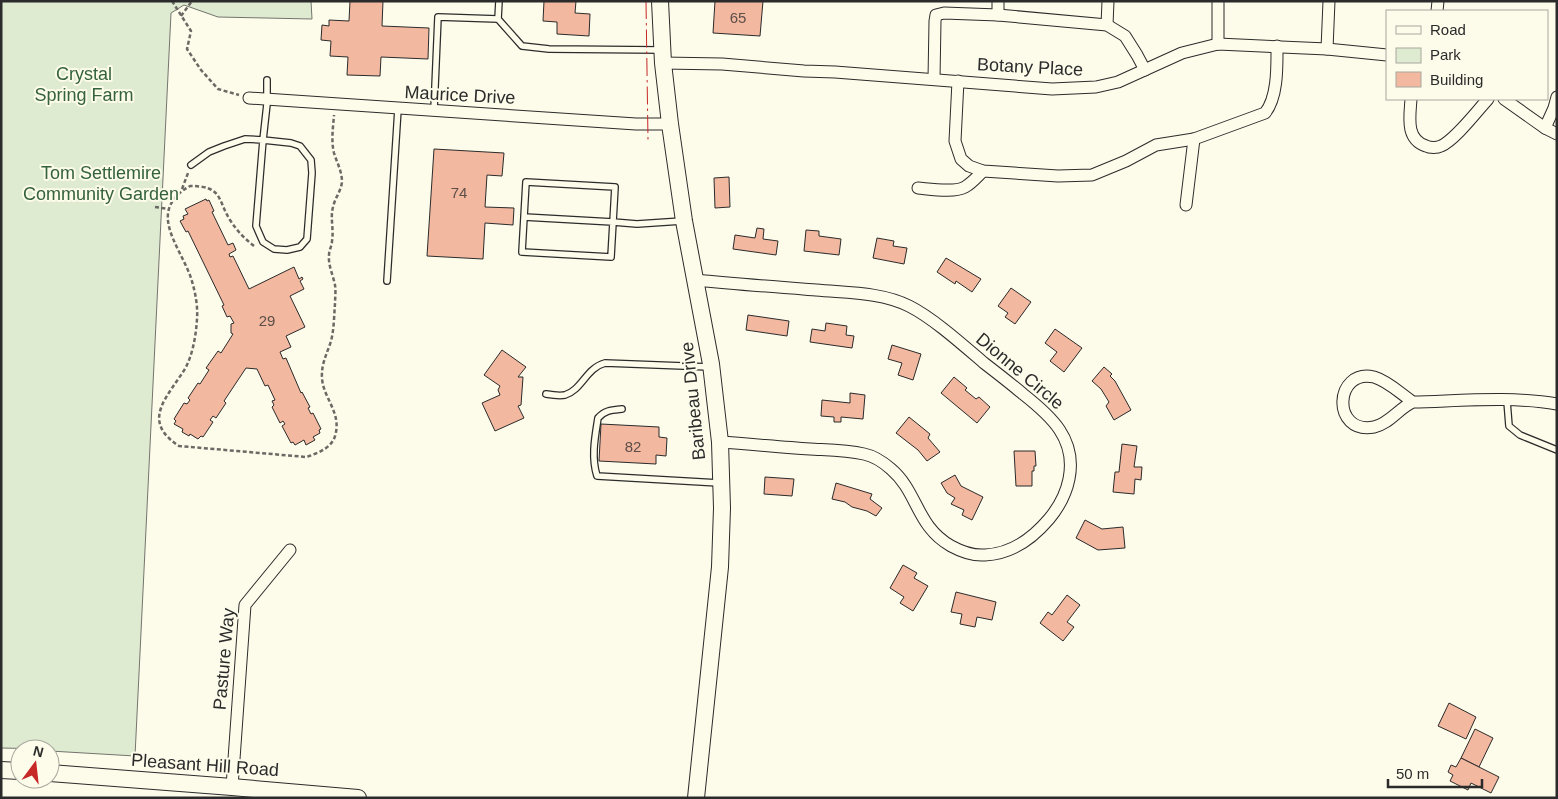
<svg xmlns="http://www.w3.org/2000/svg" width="1558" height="799" font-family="Arial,sans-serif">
<rect width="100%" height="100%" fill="#fdfbea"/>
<polygon fill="#deebd1" stroke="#74746e" points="1,1 311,1 312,19 218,17 184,5 171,13 135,756 50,751 50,749 1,748"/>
<g fill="#f2b8a0" stroke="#2b2b2b">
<polygon points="350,1 383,1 382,26 429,28 428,59 381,57 380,76 347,75 348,57 330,56 331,41 321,40 322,25 329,26 329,20 349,21"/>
<polygon points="544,1 576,1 575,13 590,14 589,36 557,34 557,22 543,21"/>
<polygon points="715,1 763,1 760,36 713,33"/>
<polygon points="434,149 504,153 502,176 487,175 485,207 514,208 513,225 485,223 483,259 427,256"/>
<polygon points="729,177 730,207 715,208 714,178"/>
<polygon points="206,199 207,201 209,200 214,211 212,212 228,245 233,243 236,250 229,254 230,257 233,256 249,289 294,267 299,279 302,277 303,279 300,281 304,289 290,296 305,327 286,336 291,347 280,352 283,359 286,358 301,393 302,392 310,407 308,408 311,414 313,413 321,429 319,430 320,433 313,437 315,440 306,445 304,440 295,445 293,442 291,443 282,426 285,424 283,421 280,423 272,407 274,405 272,401 275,400 268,385 265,386 257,369 246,368 224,401 226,403 216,418 213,416 210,420 213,422 203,437 201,436 198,439 190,434 189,436 182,432 183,429 174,424 176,421 174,419 184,403 187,404 190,400 188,398 198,383 200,384 209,370 206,368 218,351 221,353 233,334 231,333 231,324 234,323 230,316 227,317 222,306 224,305 188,231 186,232 180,221 184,219 183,216 188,214 185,209"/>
<polygon points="757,228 764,229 763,239 778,241 776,255 733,249 735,235 755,238"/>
<polygon points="806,230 819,231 819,236 841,239 839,255 804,251"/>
<polygon points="877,238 894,241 893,246 907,248 904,264 873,258"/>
<polygon points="946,258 981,279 972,292 956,281 955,284 937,272"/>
<polygon points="1011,288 1031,302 1015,324 1005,317 1008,313 998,306"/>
<polygon points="748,315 789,321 787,336 746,330"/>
<polygon points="826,323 847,326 846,335 854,336 852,348 810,342 812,329 825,331"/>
<polygon points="1055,329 1082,348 1064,372 1050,361 1057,352 1045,343"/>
<polygon points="892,345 921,354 913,380 898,375 902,363 888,359"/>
<polygon points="502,350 526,367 518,377 523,377 521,405 518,406 524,418 495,431 482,403 500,395 498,390 500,386 484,375"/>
<polygon points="1104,367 1112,374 1110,376 1115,381 1131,410 1114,420 1106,406 1109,402 1101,389 1092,381"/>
<polygon points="954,377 967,388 965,390 976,399 979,397 990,407 977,423 941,393"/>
<polygon points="850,393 865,395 863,419 841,417 841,422 834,422 834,417 821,416 822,400 850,403"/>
<polygon points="909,417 930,434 928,438 940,452 927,461 918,450 896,433"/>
<polygon points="601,424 659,427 659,437 667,438 666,456 656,455 656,464 599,461"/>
<polygon points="1122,444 1137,446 1134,467 1142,467 1141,480 1135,479 1134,494 1113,492 1115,472 1119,472"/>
<polygon points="1014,451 1035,451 1036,466 1034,466 1034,471 1032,471 1032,486 1016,486"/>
<polygon points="955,475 961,486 983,497 972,520 962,515 964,510 951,504 955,498 947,493 941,483"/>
<polygon points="765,477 794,479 792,496 764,494"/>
<polygon points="836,483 872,494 870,499 882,508 876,516 867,511 852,507 845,502 832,499"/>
<polygon points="1085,520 1102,529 1123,527 1125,548 1098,550 1076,538"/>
<polygon points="903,565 917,573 914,578 928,586 913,611 900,603 904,597 890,588"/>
<polygon points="956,592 996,602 992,620 977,617 975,627 960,624 962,614 951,612"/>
<polygon points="1067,595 1080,605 1067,622 1074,627 1063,641 1040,623 1048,612 1052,615"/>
<polygon points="1449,703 1476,717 1466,739 1438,726"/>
<polygon points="1475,729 1493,738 1479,767 1461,758"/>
<polygon points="1461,758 1499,777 1491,793 1471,783 1468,790 1450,781 1453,775 1448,772 1451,765 1456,767"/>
</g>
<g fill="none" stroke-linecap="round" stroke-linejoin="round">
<defs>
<g id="lane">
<polyline points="499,1 498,19 522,46 549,49 661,50"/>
<polyline points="434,110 438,17 498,19"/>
<polyline points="191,165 209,152 224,146 245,139 263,140 291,143 300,146 311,160 312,173 307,239 300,247 287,250 274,249 263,242 256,226 263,140 267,104 267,80"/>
<polyline points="524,217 522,252 611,257 613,222 524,217 526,182 615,187 613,222 637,224 682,221"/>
<polyline points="387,281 398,109"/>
<path d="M546 394C552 395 560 396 565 395 582 390 586 368 605 363L710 367"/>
<polyline points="1507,401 1509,426 1520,435 1557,450"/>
<path d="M622 409C612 410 605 410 598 418 595 437 591 457 597 476L719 483"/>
</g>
<g id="street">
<polyline points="998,1 998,15"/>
<polyline points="1437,11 1438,1"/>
<polyline points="1107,25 1108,1"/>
<polyline points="1218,44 1218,1"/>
<polyline points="1327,49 1329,1"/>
<polyline points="663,63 722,64 804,71 835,72 1052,89 1096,87 1118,82 1182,53 1218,44 1327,49 1387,55"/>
<polyline points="934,79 935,21 936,15 944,13 998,15 1107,25 1125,36 1137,55 1145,70"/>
<path d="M958 81 955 141 961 159 969 166 983 171 1058 176 1092 175 1126 161 1156 145 1194 139 1265 113C1278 97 1277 66 1277 46"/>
<polyline points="249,98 636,124 670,124"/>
<path d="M1411 99C1410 116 1405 139 1426 146 1430 148 1437 148 1441 146 1455 140 1477 111 1488 99"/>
<polyline points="1504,99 1545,128 1557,134"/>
<polyline points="1545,128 1554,108 1557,97"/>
<path d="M918 188C930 189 955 193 965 187 972 183 977 177 983 171"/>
<polyline points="1186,205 1194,139"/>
<path d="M695 280C735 284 776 287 816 290 847 293 881 292 909 306 933 318 963 345 984 363 997 373 1010 383 1023 394 1051 416 1077 439 1069 479 1066 494 1059 507 1049 519 1032 539 1012 554 985 555 972 556 962 552 951 546 916 526 918 492 891 469 883 462 874 456 864 454 846 450 827 450 810 449 780 447 750 444 720 442"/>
<path d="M1413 402C1401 394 1388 381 1374 377 1334 368 1331 435 1374 427 1389 424 1399 408 1413 402 1459 401 1512 396 1557 404"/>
<polyline points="232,787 245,605 290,550"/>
</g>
<g id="secondary">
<polyline points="660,1 663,63 670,124 684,221 711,364 720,442 722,508 720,567 696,798"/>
<polyline points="1,770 20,771"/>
<polyline points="50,773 232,787 358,798"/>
</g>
</defs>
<use href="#lane" stroke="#2b2b2b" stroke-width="8"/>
<use href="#street" stroke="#2b2b2b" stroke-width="13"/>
<use href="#secondary" stroke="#2b2b2b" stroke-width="18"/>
<g stroke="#6a6964" stroke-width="2.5" stroke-dasharray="4 2.5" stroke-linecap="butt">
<polyline points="172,1 191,31 187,49 201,70 218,89 239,95"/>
<polyline points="181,16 192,1"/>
<polyline points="182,189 188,173"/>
<polyline points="155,207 168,209"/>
<path d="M254 246C245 239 237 231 230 220 217 199 223 186 190 186 146 211 179 244 191 278 195 291 198 305 197 319 196 335 193 353 186 367 169 396 139 420 179 446L306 457C319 453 334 447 336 432 340 411 323 397 322 378 321 364 327 354 331 341 334 330 334 316 335 304 335 298 336 291 335 285 333 275 328 265 329 255 329 250 332 246 332 241 334 229 330 218 333 207 335 198 341 191 342 182 342 171 337 163 334 153 331 141 333 128 334 115"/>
</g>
<use href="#lane" stroke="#fdfbea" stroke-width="5.5"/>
<use href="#street" stroke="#fdfbea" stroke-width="11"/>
<use href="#secondary" stroke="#fdfbea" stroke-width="16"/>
<polyline stroke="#c62828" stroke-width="1" stroke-dasharray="18 4 2.5 4" stroke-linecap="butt" points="646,1 648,140"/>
</g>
<g text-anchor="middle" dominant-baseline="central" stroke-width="4" stroke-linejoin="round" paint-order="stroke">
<g font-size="15" fill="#5d4e48">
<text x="738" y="17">65</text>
<text x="459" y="192">74</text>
<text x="267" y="320">29</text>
<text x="633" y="446">82</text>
</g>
<g font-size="18" fill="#2b2b2b" stroke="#fdfbea">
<text transform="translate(1030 67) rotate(3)">Botany Place</text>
<text transform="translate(460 95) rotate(3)">Maurice Drive</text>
<text transform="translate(1020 371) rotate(40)">Dionne Circle</text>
<text transform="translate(693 401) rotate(-96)">Baribeau Drive</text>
<text transform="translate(224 659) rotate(-85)">Pasture Way</text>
<text transform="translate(205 765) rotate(4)">Pleasant Hill Road</text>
</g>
<g font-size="18" fill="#34623c" stroke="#fdfbea">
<text x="84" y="74">Crystal<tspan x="84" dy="21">Spring Farm</tspan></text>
<text x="101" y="173">Tom Settlemire<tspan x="101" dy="21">Community Garden</tspan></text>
</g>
</g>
<rect width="1558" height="799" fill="none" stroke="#2b2b2b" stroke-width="5"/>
<rect x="1386" y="10" width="162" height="90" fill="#fdfbea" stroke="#a9a89e"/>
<rect x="1396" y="26" width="25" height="8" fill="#fdfbea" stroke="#a9a89e"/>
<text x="1430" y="35" font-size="15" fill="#2b2b2b">Road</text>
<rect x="1396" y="48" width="25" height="15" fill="#deebd1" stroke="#a9a89e"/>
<text x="1430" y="60" font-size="15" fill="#2b2b2b">Park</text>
<rect x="1396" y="72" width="25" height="15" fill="#f2b8a0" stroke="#a9a89e"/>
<text x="1430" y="85" font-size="15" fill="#2b2b2b">Building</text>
<g transform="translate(35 764) rotate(15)"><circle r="24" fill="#fdfbea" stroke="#a9a89e"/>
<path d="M0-4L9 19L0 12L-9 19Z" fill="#c62828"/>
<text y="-8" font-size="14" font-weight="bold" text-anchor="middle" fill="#2b2b2b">N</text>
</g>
<path d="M1388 779v8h94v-8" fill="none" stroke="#2b2b2b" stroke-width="2.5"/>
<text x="1396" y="779" font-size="15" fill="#2b2b2b" stroke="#fdfbea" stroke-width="4" paint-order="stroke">50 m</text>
</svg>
